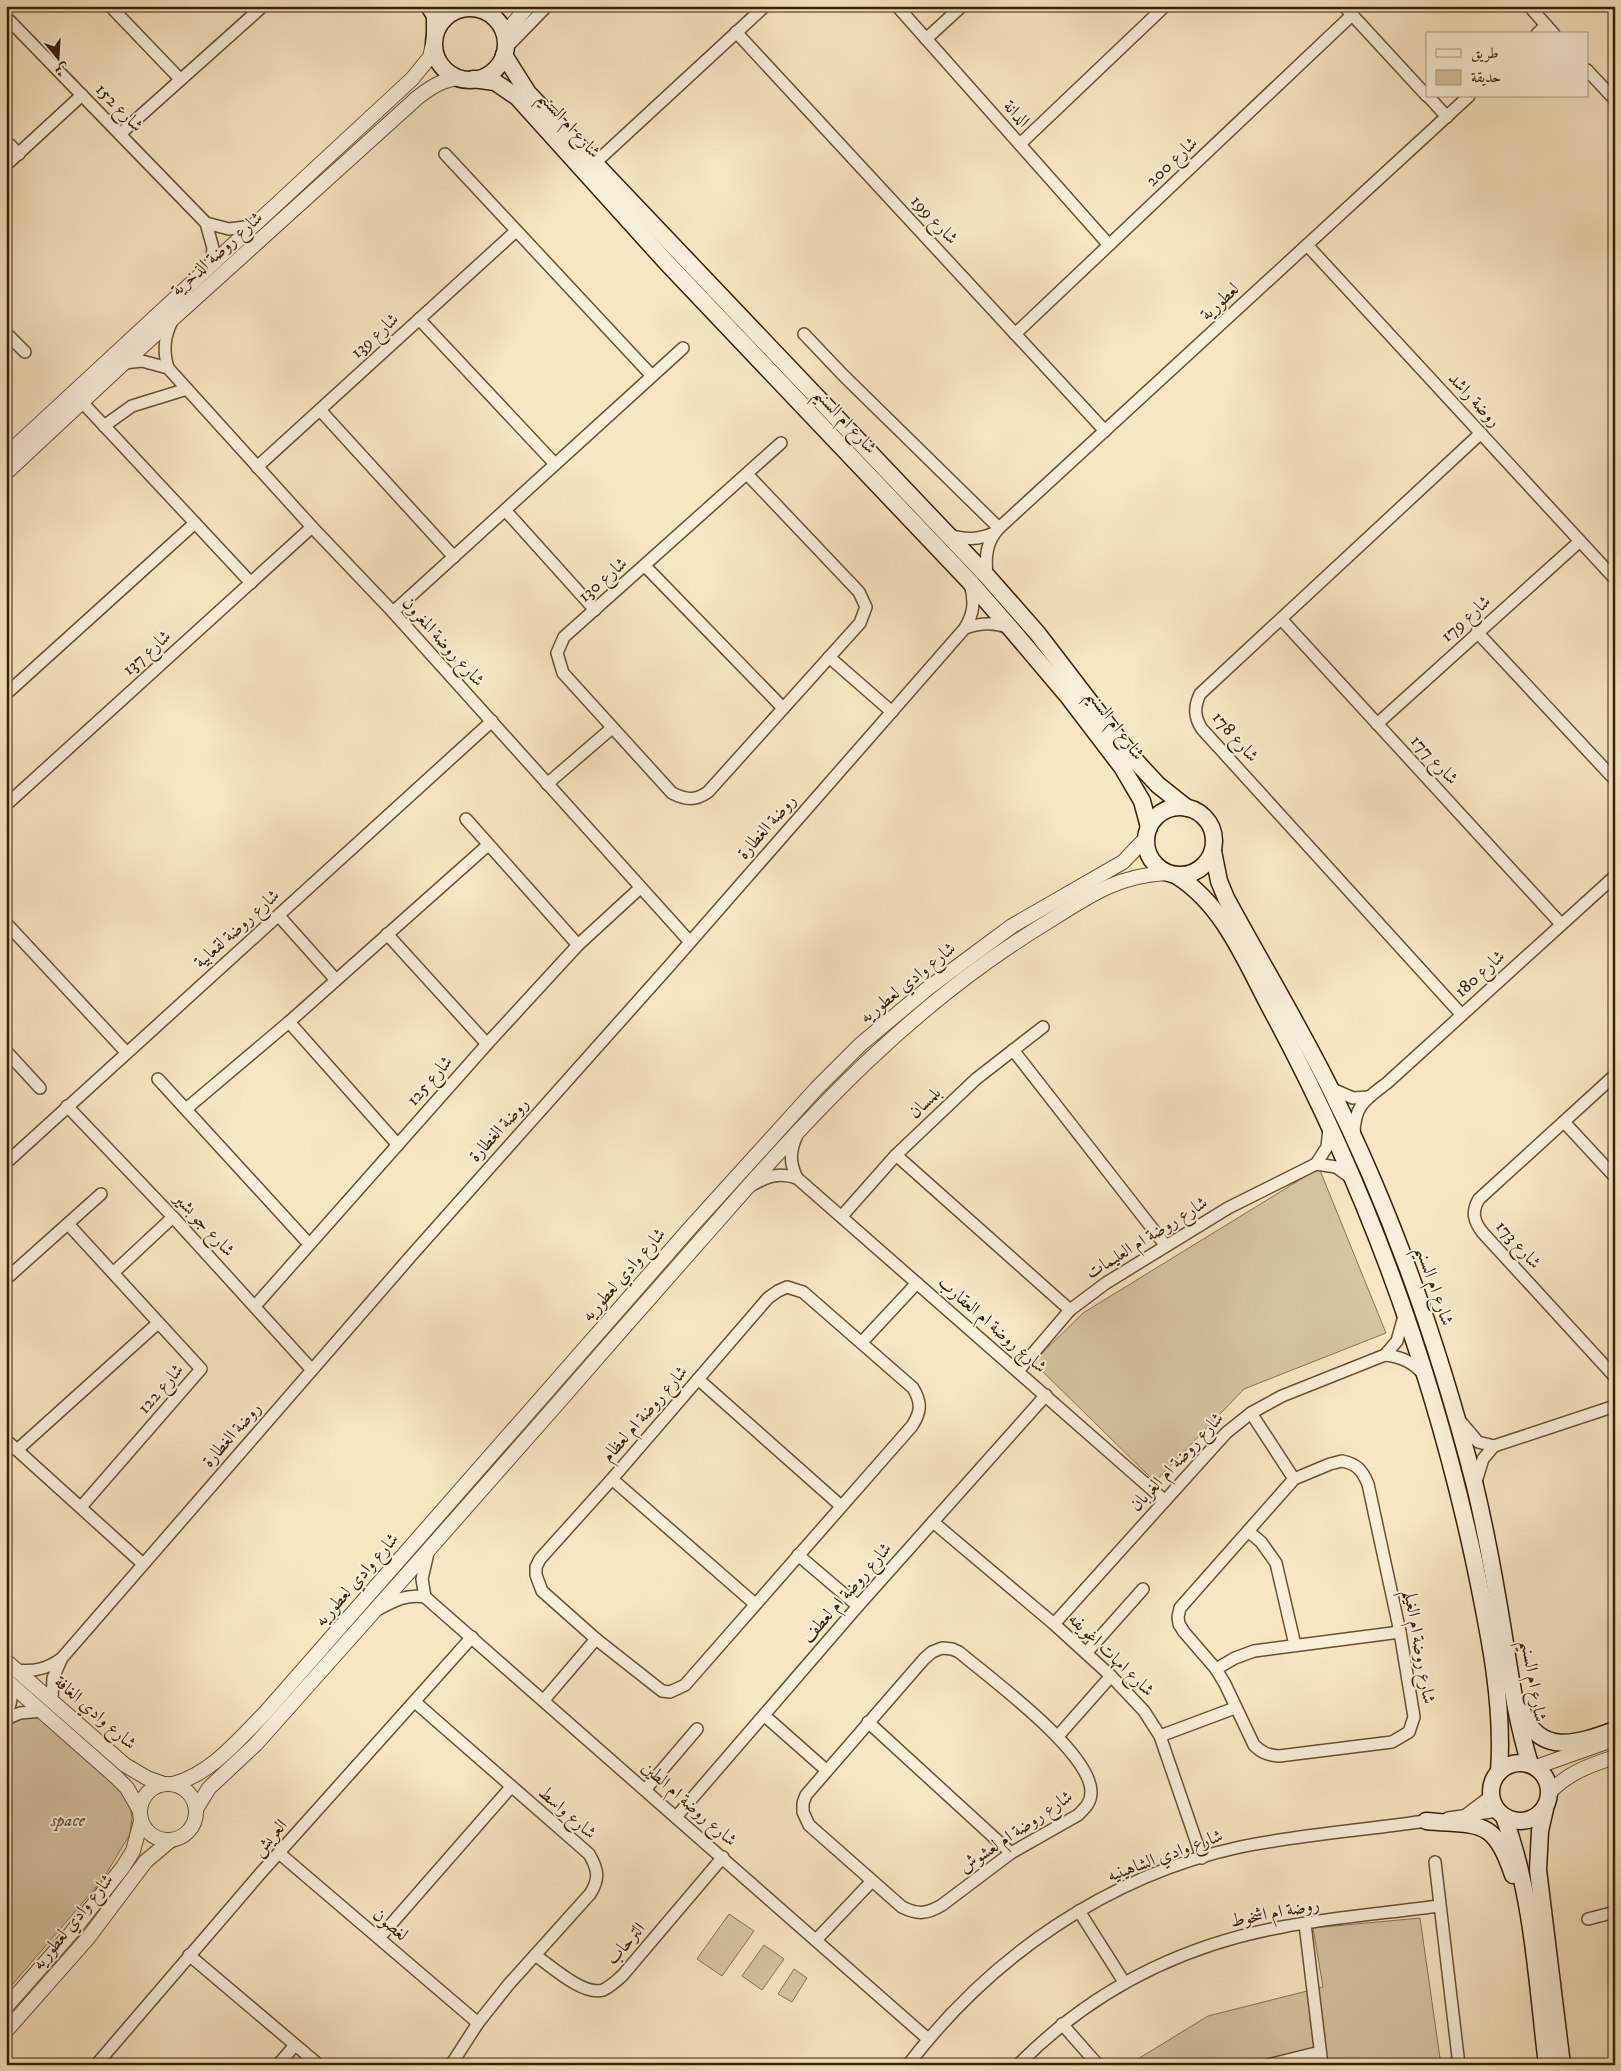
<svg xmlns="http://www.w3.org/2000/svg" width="1621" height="2071" font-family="'IM FELL DW Pica',Amiri,serif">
<rect width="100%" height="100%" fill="#f6e6c3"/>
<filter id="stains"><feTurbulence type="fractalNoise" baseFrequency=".004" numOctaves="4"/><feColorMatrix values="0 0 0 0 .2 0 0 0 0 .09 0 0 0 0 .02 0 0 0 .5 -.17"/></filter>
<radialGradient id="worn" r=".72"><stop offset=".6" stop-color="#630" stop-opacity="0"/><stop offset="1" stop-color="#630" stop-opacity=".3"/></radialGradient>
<g fill="#d5c5a3" stroke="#867354">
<polygon points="1319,1168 1386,1333 1244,1389 1155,1482 1033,1362 1083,1313"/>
<polygon points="28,1716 40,1717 115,1780 129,1802 132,1817 130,1834 103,1879 6,1992 6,1727 11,1722"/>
<polygon points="729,1914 754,1931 722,1976 697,1959"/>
<polygon points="1420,1918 1441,2065 1128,2065 1208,2016 1323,1987 1313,1928"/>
<polygon points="764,1945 784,1959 762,1990 742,1976"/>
<polygon points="794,1969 807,1978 792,2002 778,1994"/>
</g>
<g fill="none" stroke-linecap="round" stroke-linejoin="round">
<defs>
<g id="minor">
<polyline points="110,6 180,79"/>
<polyline points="897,6 1109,245"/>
<polyline points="1344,6 1427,96"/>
<polyline points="1529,6 1554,34"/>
<polyline points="6,17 206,223 213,248 211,264"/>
<polyline points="736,32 1105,431"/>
<polyline points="1537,34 1546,25"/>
<polyline points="926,39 962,6"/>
<polyline points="506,48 547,6"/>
<polyline points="1587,70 1615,100"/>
<polyline points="1428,96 1447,117"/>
<polyline points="120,134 263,6"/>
<polyline points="6,141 19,154"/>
<polyline points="1020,144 1165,6"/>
<polyline points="445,154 652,376"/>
<polyline points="595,163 765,6"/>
<polyline points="6,165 82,95"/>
<polyline points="206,223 229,229 253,226"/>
<polyline points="1307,245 1615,579"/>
<polyline points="419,319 555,464"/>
<polyline points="6,333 25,352"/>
<polyline points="804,334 843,375 999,528"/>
<polyline points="1015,334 1352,15"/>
<polyline points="124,363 142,361 168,368 312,527 393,612 690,942"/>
<path d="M168 368C163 351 164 337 172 321"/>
<polyline points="82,402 251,583"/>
<polyline points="320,410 454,557"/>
<polyline points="104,426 132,406 187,389"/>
<polyline points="257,467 516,231"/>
<path d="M747 474 859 592 866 607 860 623 708 792C695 801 686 800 672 793L563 673 557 653 564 637 781 443"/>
<polyline points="505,510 595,610"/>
<path d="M949 535C966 540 978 540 994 533"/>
<polyline points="645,566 783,708"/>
<path d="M987 576C985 557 986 542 999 528L1469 96"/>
<polyline points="393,612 683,348"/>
<polyline points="1282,620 1561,924"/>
<path d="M965 628C981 623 994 622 1009 628"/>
<polyline points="1477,632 1615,780"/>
<polyline points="829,657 892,712"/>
<polyline points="6,694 195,523"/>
<polyline points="1377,724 1580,541"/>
<polyline points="547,784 612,728"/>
<polyline points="6,805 312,527"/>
<polyline points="466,819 578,945"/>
<polyline points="279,916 336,980"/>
<polyline points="6,923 126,1052"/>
<polyline points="387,934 487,1044"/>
<path d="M1461 1014 1202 729C1194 717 1194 707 1200 694L1481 433"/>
<polyline points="289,1022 398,1145"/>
<polyline points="1013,1050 1166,1246"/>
<polyline points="6,1051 40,1088"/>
<path d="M1615 1075 1479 1199C1471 1212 1474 1222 1483 1233L1615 1377"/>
<polyline points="158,1079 309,1244"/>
<polyline points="1330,1088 1353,1098 1368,1097"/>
<polyline points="67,1106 173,1217 312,1370"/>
<polyline points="186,1109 289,1022 488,845"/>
<polyline points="1564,1122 1615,1177"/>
<path d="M797 1135C790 1151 789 1162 797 1178L1164 1500"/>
<path d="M1354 1135C1354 1105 1366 1099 1387 1083L1615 876"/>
<polyline points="896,1155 1070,1310"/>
<polyline points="6,1163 492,721"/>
<polyline points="1316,1164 1336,1167 1350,1177"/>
<path d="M752 1185C768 1176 779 1172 797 1178"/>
<polyline points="842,1216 896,1155 976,1079 1043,1027"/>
<polyline points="68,1224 201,1369 81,1507"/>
<polyline points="114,1272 173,1217"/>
<polyline points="6,1279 101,1194"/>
<path d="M787 1287 803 1292 913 1388C922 1403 921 1412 912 1426L685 1685 670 1692 662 1691 596 1639 542 1591 536 1575V1567L540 1559 612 1479 768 1298 778 1291Z"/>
<polyline points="255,1306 487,1044 578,945 640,888"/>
<polyline points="862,1342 917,1283"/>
<path d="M1385 1355C1402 1357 1413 1362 1424 1375"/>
<polyline points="1018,1371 1070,1310 1106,1283 1228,1208 1316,1164 1327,1147 1329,1128"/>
<polyline points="698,1379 841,1506"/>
<polyline points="1251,1413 1294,1479"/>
<polyline points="1461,1422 1478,1442 1494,1446 1615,1406"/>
<polyline points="6,1440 143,1564"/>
<polyline points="17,1450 158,1323"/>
<path d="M1342 1461C1357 1464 1362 1470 1368 1484L1400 1632 1414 1717 1409 1732 1392 1742 1279 1756C1268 1755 1262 1753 1254 1745L1225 1684 1216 1669 1184 1632 1179 1624 1178 1617 1180 1608 1294 1479 1330 1464Z"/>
<polyline points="612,1479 755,1604"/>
<polyline points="1475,1485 1483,1459 1494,1446"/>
<polyline points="933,1522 1054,1624 1111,1676 1144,1711 1160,1736 1202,1858"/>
<polyline points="1248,1531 1261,1542 1276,1563 1295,1645"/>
<polyline points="798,1555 858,1606"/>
<polyline points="425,1597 422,1579 428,1553"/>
<path d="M379 1609C395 1600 407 1594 425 1597L928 2039"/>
<polyline points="1054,1624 1226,1433 1251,1413 1282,1396 1385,1355 1397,1341 1404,1316"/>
<path d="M942 1648 952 1649 959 1652C991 1679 1091 1752 1091 1792 1091 1803 1085 1808 1078 1815L1011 1853 942 1905C927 1914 918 1915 902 1907L809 1825 803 1812V1803L806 1795 924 1659 932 1652Z"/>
<polyline points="1086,1653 1143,1589"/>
<polyline points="1216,1669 1235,1658 1254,1651 1400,1632"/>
<path d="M17 1670C34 1672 47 1669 61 1659"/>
<path d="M52 1700 53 1678 62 1658 411 1256 671 964 965 628C974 613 975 601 970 584"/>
<polyline points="544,1700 596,1639"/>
<path d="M415 1702 589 1854C598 1869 600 1879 590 1894L509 1984 478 2023 451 2065"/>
<polyline points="765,1716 826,1770"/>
<polyline points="6,1719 20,1713 43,1711"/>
<polyline points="6,1719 11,1700 8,1682"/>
<polyline points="868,1722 1011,1853"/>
<polyline points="1058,1736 1111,1676"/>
<polyline points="1160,1736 1235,1708"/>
<polyline points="645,1790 697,1729"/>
<polyline points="1467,1814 1491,1796"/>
<polyline points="676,1817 858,1606 1046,1395"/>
<polyline points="1448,1818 1498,1811"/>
<polyline points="279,1853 478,2023"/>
<polyline points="1435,1862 1459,2065"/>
<polyline points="1079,1911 1124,1982"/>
<polyline points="1588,1919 1615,1912"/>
<polyline points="1305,1924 1322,2065"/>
<polyline points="379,1938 511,1787"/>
<polyline points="816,1940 872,1881"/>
<polyline points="189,1955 319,2065"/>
<path d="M535 1955C551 1966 583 1996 603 1990 610 1987 616 1981 622 1976L723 1857"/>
<polyline points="1062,2024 1098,2065"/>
<polyline points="96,2065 259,1875 472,1637"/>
<polyline points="278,2065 295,2045"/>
<path d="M908 2065C990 1957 1107 1876 1240 1847 1303 1834 1368 1830 1432 1820"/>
<path d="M1018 2065C1091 1991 1179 1946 1282 1927 1334 1917 1387 1913 1439 1906"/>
<polyline points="1268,2065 1320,2052"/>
</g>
<g id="tertiary">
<polyline points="481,9 488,6"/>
<polyline points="506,40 513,24 528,6"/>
<polyline points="6,455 412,79 430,57 433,44"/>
<path d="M6 473 124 363 417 98C431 87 443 79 461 78"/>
<polyline points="6,1661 125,1765 147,1778 164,1784"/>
<polyline points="6,1680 116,1777 127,1788 140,1811"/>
<polyline points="1536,1767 1615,1739"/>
<circle cx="168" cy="1812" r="28"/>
<path d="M173 1784C211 1774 238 1740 265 1713L691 1227 816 1089 861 1044 927 989 966 960 1012 926 1123 862 1146 838"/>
<path d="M1550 1792C1568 1773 1590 1765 1615 1757"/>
<path d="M196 1809 209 1788 256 1744C357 1631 458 1517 558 1403 610 1343 662 1284 715 1224 815 1109 914 1003 1046 923 1087 897 1117 875 1168 873"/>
<polyline points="6,2007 72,1932 123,1867 133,1851 141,1821"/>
<polyline points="6,2031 88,1938 146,1861 171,1840"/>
</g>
<g id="secondary">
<polyline points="429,6 435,16 435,33"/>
<circle cx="470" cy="44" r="36"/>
<polyline points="504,55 528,93 987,576 1038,634 1133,758 1158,785 1187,808"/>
<polyline points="473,79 495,82 517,97 667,263 970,582 1011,629 1067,695 1122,767 1142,801 1149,827"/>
<circle cx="1180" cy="841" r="34"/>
<path d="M1213 851 1219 881 1226 898C1260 961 1297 1022 1329 1086 1393 1213 1440 1349 1475 1486 1487 1536 1496 1587 1504 1637 1511 1680 1517 1723 1530 1764"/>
<path d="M1177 876C1225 906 1247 965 1273 1013 1366 1186 1434 1373 1475 1565 1489 1633 1504 1703 1499 1772"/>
<path d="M1521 1708C1538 1757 1577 1744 1615 1730"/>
<circle cx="1520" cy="1792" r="29"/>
<polyline points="1545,1809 1540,1831 1538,1870 1562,2065"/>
<path d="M1504 1817C1533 1896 1537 1982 1547 2065"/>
<path d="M1426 1821C1479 1826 1494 1817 1513 1875"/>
</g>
</defs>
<use href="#minor" stroke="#665235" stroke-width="14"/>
<use href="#tertiary" stroke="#665235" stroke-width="16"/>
<use href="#secondary" stroke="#362106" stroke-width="19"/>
<use href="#minor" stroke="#f9efd8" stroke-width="11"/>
<use href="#tertiary" stroke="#f9efd8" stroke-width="14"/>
<use href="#secondary" stroke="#f9efd8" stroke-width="16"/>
</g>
<g text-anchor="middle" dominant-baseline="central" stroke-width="4" stroke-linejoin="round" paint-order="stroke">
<g font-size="18" fill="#362106" stroke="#f9efd8">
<text transform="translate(119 108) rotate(46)">شارع 152</text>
<text transform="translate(1016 114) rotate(48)">الدانة</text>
<text transform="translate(569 125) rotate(48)">شارع ام السنيم</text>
<text transform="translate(1172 162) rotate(-43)">شارع 200</text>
<text transform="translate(934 220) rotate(47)">شارع 199</text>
<text transform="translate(217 254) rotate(-42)">شارع روضة الذخرية</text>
<text transform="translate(1220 302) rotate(-43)">لعطورية</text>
<text transform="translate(375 336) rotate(-42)">شارع 139</text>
<text transform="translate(1474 400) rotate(47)">روضة راشد</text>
<text transform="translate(845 421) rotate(47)">شارع ام السنيم</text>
<text transform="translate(603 580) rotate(-41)">شارع 130</text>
<text transform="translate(1466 619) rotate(-42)">شارع 179</text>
<text transform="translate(443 642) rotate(48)">شارع روضة المغرون</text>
<text transform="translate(147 653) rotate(-42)">شارع 137</text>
<text transform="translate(1115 725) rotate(53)">شارع ام السنيم</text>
<text transform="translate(1235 737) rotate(49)">شارع 178</text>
<text transform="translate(1434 760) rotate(47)">شارع 177</text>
<text transform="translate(767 827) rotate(-49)">روضة الغطارة</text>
<text transform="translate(237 929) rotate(-42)">شارع روضة لقعابية</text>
<text transform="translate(1480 974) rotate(-42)">شارع 180</text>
<text transform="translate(908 983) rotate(-39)">شارع وادي لعطوريه</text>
<text transform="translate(430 1081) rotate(-49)">شارع 125</text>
<text transform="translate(925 1103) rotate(-44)">بلمسان</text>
<text transform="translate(499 1130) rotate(-48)">روضة الغطارة</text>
<text transform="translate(204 1225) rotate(47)">شارع جو بشير</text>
<text transform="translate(1147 1238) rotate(-32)">شارع روضة ام العليمات</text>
<text transform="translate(1518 1245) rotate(48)">شارع 173</text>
<text transform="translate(624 1275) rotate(-49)">شارع وادي لعطوريه</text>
<text transform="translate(1434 1286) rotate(71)">شارع ام السنيم</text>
<text transform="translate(992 1325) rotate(41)">شارع روضة ام العقارب</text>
<text transform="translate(161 1389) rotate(-49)">شارع 122</text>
<text transform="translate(645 1414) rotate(-49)">شارع روضة ام لعظام</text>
<text transform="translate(232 1435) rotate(-49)">روضة الغطارة</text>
<text transform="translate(1177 1462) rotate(-47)">شارع روضة ام الغربان</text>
<text transform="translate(357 1580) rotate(-49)">شارع وادي لعطوريه</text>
<text transform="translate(847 1593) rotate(-49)">شارع روضة ام لعطف</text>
<text transform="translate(1419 1647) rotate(80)">شارع روضة ام الغيلم</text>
<text transform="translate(1111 1655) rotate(44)">شارع امهات اغويفه</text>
<text transform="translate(1533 1681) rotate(80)">شارع ام السنيم</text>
<text transform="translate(95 1713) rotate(41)">شارع وادي الغافة</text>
<text transform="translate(689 1804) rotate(41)">شارع روضة ام الطين</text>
<text transform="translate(567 1813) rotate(41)">شارع واسط</text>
<text transform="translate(1016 1832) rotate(-34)">شارع روضة ام لعشوش</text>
<text transform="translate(270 1838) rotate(-48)">العريش</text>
<text transform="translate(1165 1856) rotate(-20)">شارع وادي الشاهينيه</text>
<text transform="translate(1275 1913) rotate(-11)">روضة ام اشخوط</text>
<text transform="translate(73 1922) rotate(-51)">شارع وادي لعطوريه</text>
<text transform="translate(390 1925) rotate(40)">لغصون</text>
<text transform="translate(626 1944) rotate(-49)">الترحاب</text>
</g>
<g font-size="18" font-style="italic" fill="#665235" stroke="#f9efd8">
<text x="68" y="1821">space</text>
</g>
</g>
<rect width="1621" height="2071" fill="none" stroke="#f6e6c3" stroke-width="25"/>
<rect x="8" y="8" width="1606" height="2056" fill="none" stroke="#362106" stroke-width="2.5"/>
<rect x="12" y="12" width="1596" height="2046" fill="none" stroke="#362106"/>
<rect x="1426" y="32" width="162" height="65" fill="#f9efd8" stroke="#ab9d84"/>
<rect x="1436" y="49" width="25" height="8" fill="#f9efd8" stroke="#ab9d84"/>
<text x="1471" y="58" font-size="15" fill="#362106">طريق</text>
<rect x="1436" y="70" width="25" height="15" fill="#d5c5a3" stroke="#ab9d84"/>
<text x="1471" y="82" font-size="15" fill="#362106">حديقة</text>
<g transform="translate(58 58) rotate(162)" stroke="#f9efd8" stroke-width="4" paint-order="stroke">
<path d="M0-4L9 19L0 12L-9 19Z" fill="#362106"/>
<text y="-8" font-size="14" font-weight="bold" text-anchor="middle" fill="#362106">ش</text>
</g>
<rect width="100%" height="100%" filter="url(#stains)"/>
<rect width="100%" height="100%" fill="url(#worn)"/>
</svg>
